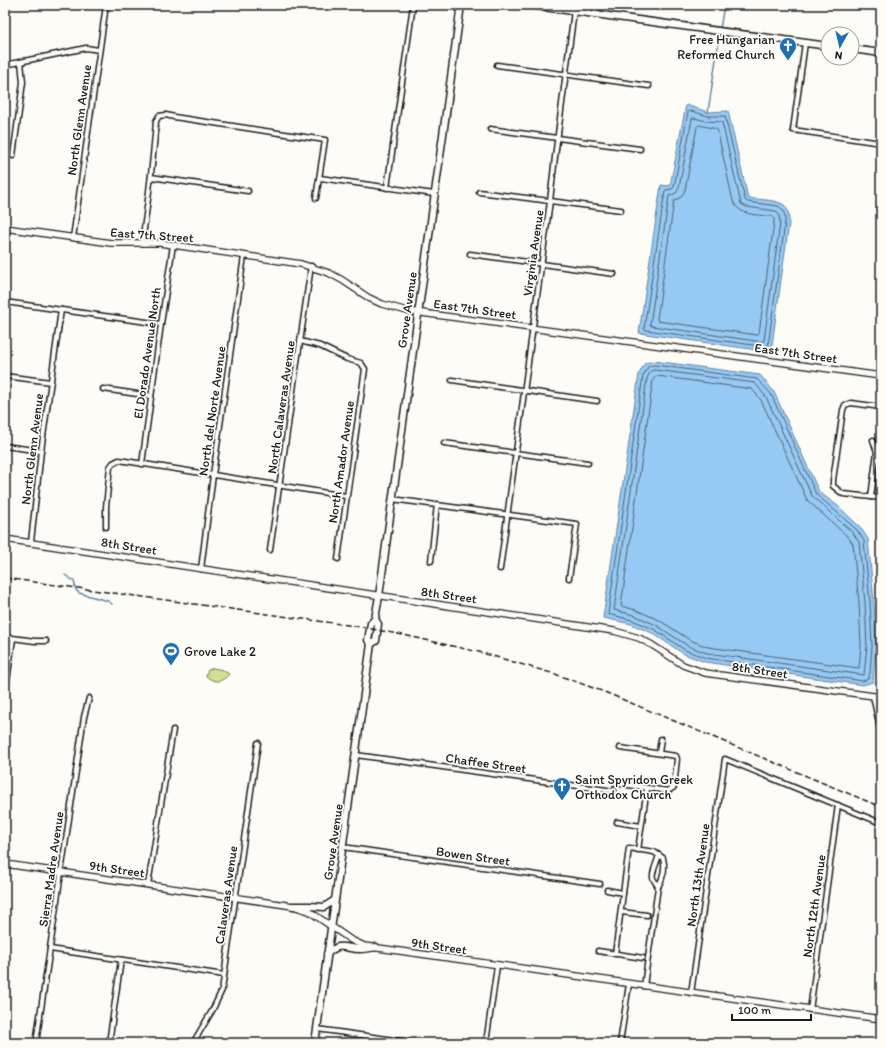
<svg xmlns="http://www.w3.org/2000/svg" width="886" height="1048" font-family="Itim,sans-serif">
<rect width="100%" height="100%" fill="#fdfcf7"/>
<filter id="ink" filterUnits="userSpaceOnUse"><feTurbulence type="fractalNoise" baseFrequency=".025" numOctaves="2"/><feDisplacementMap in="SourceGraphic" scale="8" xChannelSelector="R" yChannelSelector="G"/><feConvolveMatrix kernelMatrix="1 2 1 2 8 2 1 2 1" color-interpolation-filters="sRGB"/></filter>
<g filter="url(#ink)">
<path fill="#d3df91" stroke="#787e56" d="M213 668 223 670 229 674C222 683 214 683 206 676L208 670Z"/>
<g fill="#96c9f3" stroke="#65849d">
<path d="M686 105 708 112 728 111 748 198C757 200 781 199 786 207 789 212 789 218 789 223L771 352 639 333 661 185 670 186Z"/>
<polygon points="654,361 760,375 774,392 819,492 838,506 860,527 868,539 874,602 876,646 873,682 863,685 705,662 684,654 652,633 631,624 603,618 639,374 645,363"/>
</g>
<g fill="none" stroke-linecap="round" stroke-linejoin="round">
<g stroke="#4d6172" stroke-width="1">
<path d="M691 111 708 116H725L745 200 748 202 778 206C785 210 785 216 785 223L768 346 767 347 646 330 644 329 665 191 666 190 672 189 674 187 688 112Z"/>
<polygon points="694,118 707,121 722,122 741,204 747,207 776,211 779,215 780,223 764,340 763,342 652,326 650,325 669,196 676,193 679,188 692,119"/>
<path d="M699 125 717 129 733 201C739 216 758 215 772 216L774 218V223L759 333 757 335 658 321 657 319 674 201 681 197 685 190 697 127Z"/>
<polygon points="655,365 757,379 771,394 816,494 857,530 864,541 870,602 872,646 870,673 868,679 863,681 706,658 685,650 654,629 632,620 608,614 643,376 648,367"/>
<polygon points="655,370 755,383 766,397 812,496 853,533 859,542 865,603 867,646 864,675 707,653 688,646 656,625 634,615 614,610 647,378 651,371"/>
<polygon points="657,376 752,389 761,400 807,500 848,537 853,544 859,603 861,646 859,668 708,647 690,640 659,620 636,610 621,606 653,380"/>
</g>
<g stroke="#65849d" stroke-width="1.5">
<polyline points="720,29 724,5"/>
<polyline points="708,112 720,33"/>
<polyline points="65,575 74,581 76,590 79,593 108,601 112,604"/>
</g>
<defs>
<g id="minor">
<polyline points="589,13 590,5"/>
<polyline points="805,43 793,130 881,143"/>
<polyline points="5,65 86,48 99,50"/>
<polyline points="497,65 649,86"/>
<polyline points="490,129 640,149"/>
<polyline points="13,156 23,82 21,62"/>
<polyline points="151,177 248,191"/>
<polyline points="320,178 434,194"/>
<polyline points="387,188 413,5"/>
<polyline points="479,192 621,210"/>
<polyline points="73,238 106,5"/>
<path d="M142 243C148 202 153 162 156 121L159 116 166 115 174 117 325 140 316 198"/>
<polyline points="470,254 614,274"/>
<polyline points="5,302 161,324"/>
<polyline points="300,341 320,346 347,359 361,363 365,369 338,559"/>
<polyline points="5,376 51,382"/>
<polyline points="452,380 597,401"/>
<polyline points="103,389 151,396"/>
<polyline points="881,407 851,403 845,405 843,410 833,480 833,486 843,494 881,498"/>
<polyline points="444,443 588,463"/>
<polyline points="5,446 41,451"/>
<polyline points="142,464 161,324 173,245"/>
<polyline points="871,497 877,452 873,440"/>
<polyline points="392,499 577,524 569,578"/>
<polyline points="106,527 106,507 110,467 113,463 119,460 346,496"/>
<polyline points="31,542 41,451 61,310"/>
<polyline points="270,550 311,266"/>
<polyline points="431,561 437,504"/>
<polyline points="201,569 213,475 244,256"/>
<polyline points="500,569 550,201 555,157 574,11"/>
<polyline points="5,637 35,641 46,641"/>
<polyline points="5,695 13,639"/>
<polyline points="873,696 881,733"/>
<polyline points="659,753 661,739"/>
<polyline points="356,755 614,791"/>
<polyline points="615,783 668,791 674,787 677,759 676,756 620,748"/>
<polyline points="617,822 641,826"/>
<polyline points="343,847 600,884"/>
<polyline points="638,850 647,788"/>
<polyline points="148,885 173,730"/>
<path d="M658 887C657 884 654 881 653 878 651 874 658 860 659 855"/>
<polyline points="607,890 623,893"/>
<polyline points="621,912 647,915"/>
<polyline points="50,949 224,975"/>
<polyline points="598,951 643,958"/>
<path d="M615 954 629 848 654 852 663 858C666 868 663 878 658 887L644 986"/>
<polyline points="691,993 725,759 881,823"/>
<polyline points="810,1010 838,805"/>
<polyline points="317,1029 416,1043"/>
<polyline points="36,1043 84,717 89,698"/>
<polyline points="109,1043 121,960"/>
<polyline points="193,1043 212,1011 222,990 258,743"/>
<polyline points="486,1043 497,966"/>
<polyline points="620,1043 629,984"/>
</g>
<g id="tertiary">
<polyline points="5,228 111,243 160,243 301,264 329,273 342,280 369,298 382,304 407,311 881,376"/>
<polyline points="5,539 614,631 639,638 652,645 683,665 705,673 881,697"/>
<polyline points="5,864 293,906 309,911 351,940 364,946 881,1019"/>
</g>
<g id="secondary">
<polyline points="529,5 828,46"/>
<polyline points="852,49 881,53"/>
<polyline points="371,644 376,641 378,624 375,619"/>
<polyline points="293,906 310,906 324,907 335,900"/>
<path d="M327 954C341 941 344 949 360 949 365 949 370 948 376 947"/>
<polyline points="315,1043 371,644 368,640 371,623 375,619 379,596 461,5"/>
</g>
</defs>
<use href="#minor" stroke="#1c1c1c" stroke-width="7"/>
<use href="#tertiary" stroke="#1c1c1c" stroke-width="8"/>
<use href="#secondary" stroke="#1c1c1c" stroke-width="9"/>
<use href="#minor" stroke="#fdfcf7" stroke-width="4"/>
<use href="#tertiary" stroke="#fdfcf7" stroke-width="5.5"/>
<use href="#secondary" stroke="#fdfcf7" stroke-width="6"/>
<polyline stroke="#1c1c1c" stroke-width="1.5" stroke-dasharray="6 3" stroke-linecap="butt" points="5,578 362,627 408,636 479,652 555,674 607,693 881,807"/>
</g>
</g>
<defs>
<symbol id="church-pin" viewBox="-11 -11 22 30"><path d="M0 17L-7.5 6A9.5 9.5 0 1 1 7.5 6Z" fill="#1f6fb2" stroke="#fdfcf7"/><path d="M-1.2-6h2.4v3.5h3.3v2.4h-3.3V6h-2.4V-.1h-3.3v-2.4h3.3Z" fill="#fff"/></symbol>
<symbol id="stadium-pin" viewBox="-11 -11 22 30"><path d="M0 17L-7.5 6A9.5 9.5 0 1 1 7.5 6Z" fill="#1f6fb2" stroke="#fdfcf7"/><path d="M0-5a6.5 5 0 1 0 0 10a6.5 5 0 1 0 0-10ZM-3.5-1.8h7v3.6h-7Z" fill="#fff"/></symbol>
</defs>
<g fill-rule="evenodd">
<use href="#church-pin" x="778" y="36" width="20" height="27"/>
<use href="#stadium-pin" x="161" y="641" width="20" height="27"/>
<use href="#church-pin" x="552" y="776" width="20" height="27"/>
</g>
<g text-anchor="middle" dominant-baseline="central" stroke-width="3.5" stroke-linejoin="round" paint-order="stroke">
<g font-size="13" fill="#1c1c1c" stroke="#fdfcf7" text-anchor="start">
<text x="775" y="39" text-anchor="end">Free Hungarian<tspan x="775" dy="15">Reformed Church</tspan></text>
<text x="184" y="651">Grove Lake 2</text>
<text x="575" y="779">Saint Spyridon Greek<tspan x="575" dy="15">Orthodox Church</tspan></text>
</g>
<g font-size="13" fill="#1c1c1c" stroke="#fdfcf7">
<text transform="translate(79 120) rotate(-82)">North Glenn Avenue</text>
<text transform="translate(152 235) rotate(4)">East 7th Street</text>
<text transform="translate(533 253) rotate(-82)">Virginia Avenue</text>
<text transform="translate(475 309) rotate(8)">East 7th Street</text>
<text transform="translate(407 310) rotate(-82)">Grove Avenue</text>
<text transform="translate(147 353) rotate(-82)">El Dorado Avenue North</text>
<text transform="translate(796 353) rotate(8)">East 7th Street</text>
<text transform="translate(281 407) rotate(-82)">North Calaveras Avenue</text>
<text transform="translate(212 411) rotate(-82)">North del Norte Avenue</text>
<text transform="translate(32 449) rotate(-83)">North Glenn Avenue</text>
<text transform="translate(341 462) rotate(-82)">North Amador Avenue</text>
<text transform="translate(129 546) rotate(9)">8th Street</text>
<text transform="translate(449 595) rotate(8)">8th Street</text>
<text transform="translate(760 670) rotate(8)">8th Street</text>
<text transform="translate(486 763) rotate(8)">Chaffee Street</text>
<text transform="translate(333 842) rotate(-82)">Grove Avenue</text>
<text transform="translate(473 856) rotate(8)">Bowen Street</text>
<text transform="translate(51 869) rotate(-82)">Sierra Madre Avenue</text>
<text transform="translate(117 869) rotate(8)">9th Street</text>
<text transform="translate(698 875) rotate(-82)">North 13th Avenue</text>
<text transform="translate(226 895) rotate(-82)">Calaveras Avenue</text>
<text transform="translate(814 906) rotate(-82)">North 12th Avenue</text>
<text transform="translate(439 946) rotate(8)">9th Street</text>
</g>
</g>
<rect width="886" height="1048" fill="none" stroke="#fdfcf7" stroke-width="20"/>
<rect x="10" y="10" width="866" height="1028" fill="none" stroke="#1c1c1c" stroke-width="1.5" filter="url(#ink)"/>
<g transform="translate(840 46) rotate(188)"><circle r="19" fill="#fdfcf7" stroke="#a3a29f"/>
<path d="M0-3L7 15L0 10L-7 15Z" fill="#1f6fb2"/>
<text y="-6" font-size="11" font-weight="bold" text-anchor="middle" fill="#1c1c1c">N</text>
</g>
<path d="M732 1014v6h79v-6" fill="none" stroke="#1c1c1c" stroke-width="2"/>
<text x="738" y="1014" font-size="12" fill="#1c1c1c" stroke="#fdfcf7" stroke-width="3" paint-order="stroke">100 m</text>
</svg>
